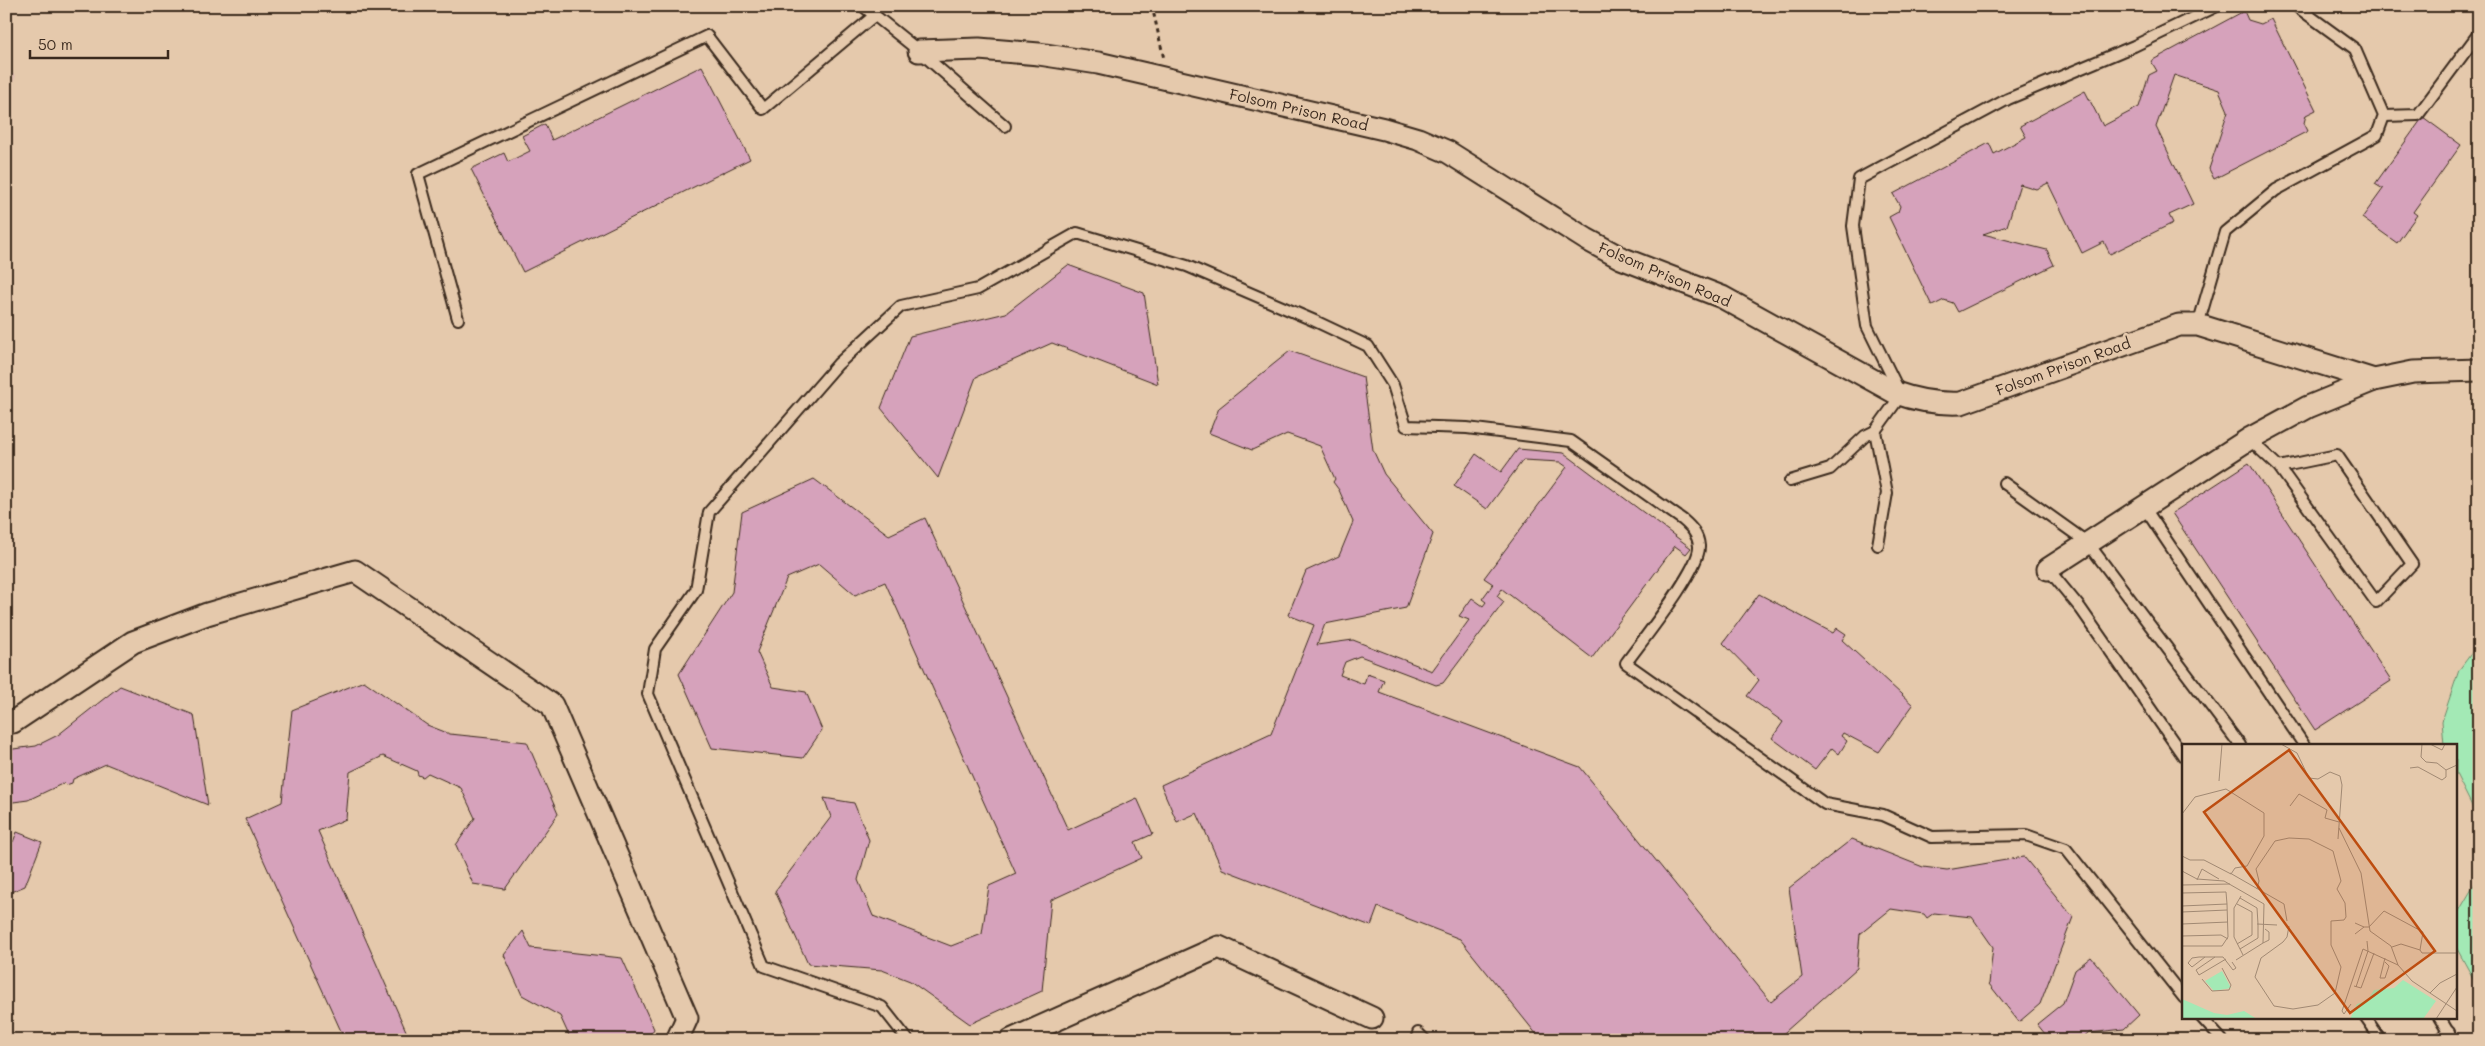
<svg xmlns="http://www.w3.org/2000/svg" width="2485" height="1046" font-family="Mali,sans-serif">
<rect width="100%" height="100%" fill="#e5c9ac"/>
<filter id="ink" filterUnits="userSpaceOnUse"><feTurbulence type="fractalNoise" baseFrequency=".02" numOctaves="2"/><feDisplacementMap in="SourceGraphic" scale="10" xChannelSelector="R" yChannelSelector="G"/><feConvolveMatrix kernelMatrix="1 2 1 2 8 2 1 2 1" color-interpolation-filters="sRGB"/></filter>
<g filter="url(#ink)">
<polygon fill="#e0bdb0" points="6,68 16,76 6,99"/>
<g fill="#a3e9b5" stroke="#6f8a6a">
<polygon points="2479,643 2479,820 2456,774 2456,745 2444,745 2442,721 2459,670"/>
<polygon points="2479,877 2479,989 2456,947 2456,916"/>
</g>
<g fill="#d6a2bb" stroke="#3b2a1e">
<polygon points="2244,11 2248,20 2261,24 2271,19 2316,110 2306,115 2304,123 2308,131 2214,179 2209,169 2228,111 2219,90 2174,75 2156,127 2193,204 2169,215 2173,223 2110,254 2104,242 2082,253 2048,183 2036,189 2020,184 2007,226 1983,234 2047,250 2054,265 1958,312 1953,303 1944,300 1932,306 1889,217 1898,212 1900,206 1893,194 1989,143 1994,154 2026,137 2020,126 2085,91 2103,126 2139,107 2149,75 2157,71 2151,61"/>
<polygon points="702,66 750,159 523,272 471,169 504,153 508,162 530,151 522,136 545,124 552,140"/>
<polygon points="2423,117 2461,145 2413,212 2417,215 2397,243 2362,218 2383,189 2375,184"/>
<polygon points="1068,265 1144,293 1158,384 1052,343 976,377 938,478 881,408 910,336 1006,313"/>
<polygon points="1290,351 1363,377 1373,450 1384,474 1433,534 1406,608 1325,624 1317,645 1353,640 1432,671 1469,620 1459,616 1472,598 1483,606 1486,602 1482,599 1493,584 1484,578 1567,467 1560,462 1523,460 1487,509 1454,486 1476,454 1501,472 1518,449 1564,453 1691,548 1686,554 1675,546 1592,658 1502,589 1497,596 1504,602 1443,683 1436,685 1360,656 1345,662 1340,675 1364,684 1367,674 1384,680 1379,692 1580,767 1771,1002 1802,977 1789,888 1852,839 1923,867 1947,870 2024,857 2073,917 2040,1004 2019,1022 1989,984 1993,947 1972,917 1934,913 1927,918 1924,914 1891,909 1860,934 1857,968 1776,1040 1755,1040 1751,1034 1744,1040 1541,1040 1460,939 1378,907 1371,926 1222,869 1197,813 1177,822 1161,785 1271,734 1314,625 1288,615 1306,571 1339,556 1353,522 1339,490 1333,482 1335,479 1320,446 1287,434 1252,450 1209,433 1219,408"/>
<polygon points="2249,463 2391,681 2315,730 2172,513"/>
<polygon points="814,479 889,535 925,518 1068,830 1137,798 1153,834 1135,842 1142,858 1051,900 1042,991 970,1024 910,981 882,970 808,964 775,891 831,817 824,798 854,803 869,840 858,880 873,916 951,946 982,934 989,886 1016,874 885,582 855,595 819,564 787,578 757,652 773,687 806,692 822,730 803,758 712,748 679,674 732,592 742,512"/>
<polygon points="1759,594 1833,633 1837,628 1846,634 1842,640 1913,705 1879,752 1843,733 1841,736 1847,741 1839,754 1832,748 1815,770 1772,738 1783,722 1747,696 1759,680 1723,643"/>
<polygon points="364,681 427,725 450,734 527,742 558,814 505,889 473,884 456,845 475,818 461,788 428,773 423,777 418,775 417,771 383,756 350,772 346,819 318,831 410,1040 345,1040 245,819 282,802 292,710"/>
<polygon points="120,686 194,715 208,805 106,764 73,779 72,783 66,785 64,783 28,800 6,803 6,750 36,746 58,735"/>
<polygon points="17,832 42,842 25,886 6,894 6,833 13,842"/>
<polygon points="523,931 531,948 622,958 654,1029 647,1040 571,1040 560,1016 522,995 504,955"/>
<polygon points="2091,957 2139,1015 2124,1029 2089,1033 2081,1040 2050,1040 2037,1024 2063,1003 2075,970"/>
</g>
<g fill="none" stroke-linecap="round" stroke-linejoin="round">
<defs>
<g id="lane">
<polyline points="863,6 919,51 1005,126"/>
<polyline points="2384,116 2418,115 2479,33"/>
<polyline points="458,319 418,174 707,36 763,109 875,15"/>
<polyline points="2198,325 2225,232 2276,190 2377,135 2384,116 2355,49 2296,6"/>
<polyline points="1875,431 1901,395 1867,326 1853,226 1859,179 2008,99 2134,46 2217,6"/>
<polyline points="2249,439 2279,467 2376,602 2412,564 2337,455 2279,467"/>
<polyline points="1790,481 1830,469 1865,436 1875,431 1887,493 1878,545"/>
<polyline points="2004,483 2088,543 2240,745"/>
<polyline points="2144,507 2304,745"/>
<polyline points="2048,569 2081,609 2184,757"/>
<polyline points="2201,1017 2222,1040"/>
<polyline points="2365,1017 2381,1040"/>
<polyline points="2439,1017 2453,1040"/>
<polyline points="1418,1033 1425,1040"/>
<path d="M908 1040 882 1007 764 966 648 694 655 649 696 590 709 512 838 364 901 306 978 289 1077 233 1187 266 1315 321 1368 346 1393 385 1406 426 1467 428 1571 441 1683 520C1691 527 1698 534 1699 546 1701 568 1641 642 1626 663L1825 804 1883 815 1932 837 2026 835 2066 849 2184 998"/>
<polyline points="2437,1040 2449,1032"/>
</g>
<g id="street">
<path d="M919 51 979 49 1039 54 1098 63 1384 129 1418 139 1448 152 1586 239 1621 258 1722 297 1896 393C1918 401 1937 404 1961 403L2179 325H2198L2374 380 2413 372 2479 370"/>
<polyline points="2048,569 2249,439 2308,407 2374,380"/>
<polyline points="6,723 13,722 133,642 207,614 355,571 552,705 687,1018 677,1040"/>
<polyline points="1011,1040 1219,947 1372,1018"/>
</g>
</defs>
<use href="#lane" stroke="#3b2a1e" stroke-width="14"/>
<use href="#street" stroke="#3b2a1e" stroke-width="25"/>
<polyline stroke="#3b2a1e" stroke-width="3" stroke-dasharray="4 4" stroke-linecap="butt" points="1152,6 1164,59"/>
<use href="#lane" stroke="#e5c9ac" stroke-width="10"/>
<use href="#street" stroke="#e5c9ac" stroke-width="21"/>
</g>
</g>
<g text-anchor="middle" dominant-baseline="central" stroke-width="5" stroke-linejoin="round" paint-order="stroke">
<g font-size="15" fill="#3b2a1e" stroke="#e5c9ac">
<text transform="translate(1299 109) rotate(13)">Folsom Prison Road</text>
<text transform="translate(1665 274) rotate(23)">Folsom Prison Road</text>
<text transform="translate(2063 366) rotate(-20)">Folsom Prison Road</text>
</g>
</g>
<g transform="translate(2182 744)">
<rect width="275" height="275" fill="#e5c9ac"/>
<path d="M40 227 49 244 32 247 23 237ZM221 236 254 257 241 275H168L175 260 185 257 192 246 212 244ZM0 255 32 269 45 271 62 267 75 275H0Z" fill="#a3e9b5"/>
<path fill="none" stroke="#a18973" stroke-width="1" d="M99 0 115 9 127 34 136 35 148 28 158 32 160 41 156 95M240 0 239 13 244 18 255 19 264 26 275 21M248 0 260 6 263 0M228 24 236 23 260 36 264 33V26M37 37 40 0M108 62 117 50 145 66 143 74 157 78M0 70 13 53 44 45 82 69V92L65 122 53 124 49 130 22 116H8L0 112M157 84 179 129 188 187 209 202 216 221 230 237 275 267M0 127 15 135 42 137 82 160 81 199 54 216M48 129 102 160 105 177M15 136 20 125 37 135M0 141 48 140M75 145 77 137 74 125 93 97 107 94 127 95 151 107 159 137 155 145 163 159 164 173 162 176 149 177V201L159 223 153 249 136 261 111 265 92 262 73 233 79 214 101 198 105 193 107 182M0 149 44 148 45 160M59 152 52 164V193L61 211M58 154 75 164 76 180V194L58 205M55 160 70 168V191L55 200M0 162 45 160 46 193 40 202H0M0 168 45 166M173 179 182 183 173 190M0 180 46 178M75 180 95 181M182 183H187L202 167 241 188 238 206 219 200 210 203M0 192 39 191 46 195M81 199 87 196V188L83 185M238 206 240 209H275M23 213 10 223 6 219 10 214 17 213H41L51 226 54 224 50 218M33 213 14 226 17 231 44 215M203 218 207 222 203 234H198L203 214M20 235 30 247 47 246 49 241 40 224M172 242 179 244 192 209M174 243 186 207 185 197M248 249 258 239 275 230M169 260 162 270 160 267 181 205 216 221M254 275 275 243"/>
<path fill="#bd4d10" fill-opacity="0.15" stroke="#bd4d10" stroke-width="2.5" d="M107 6 253 207 168 269 22 68Z"/>
<rect width="275" height="275" fill="none" stroke="#3b2a1e" stroke-width="2.5"/>
</g>
<rect width="2485" height="1046" fill="none" stroke="#e5c9ac" stroke-width="25"/>
<rect x="12" y="12" width="2460" height="1021" fill="none" stroke="#3b2a1e" stroke-width="2" filter="url(#ink)"/>
<path d="M30 50v8h138v-8" fill="none" stroke="#3b2a1e" stroke-width="2.5"/>
<text x="38" y="50" font-size="15" fill="#3b2a1e" stroke="#e5c9ac" stroke-width="4" paint-order="stroke">50 m</text>
</svg>
